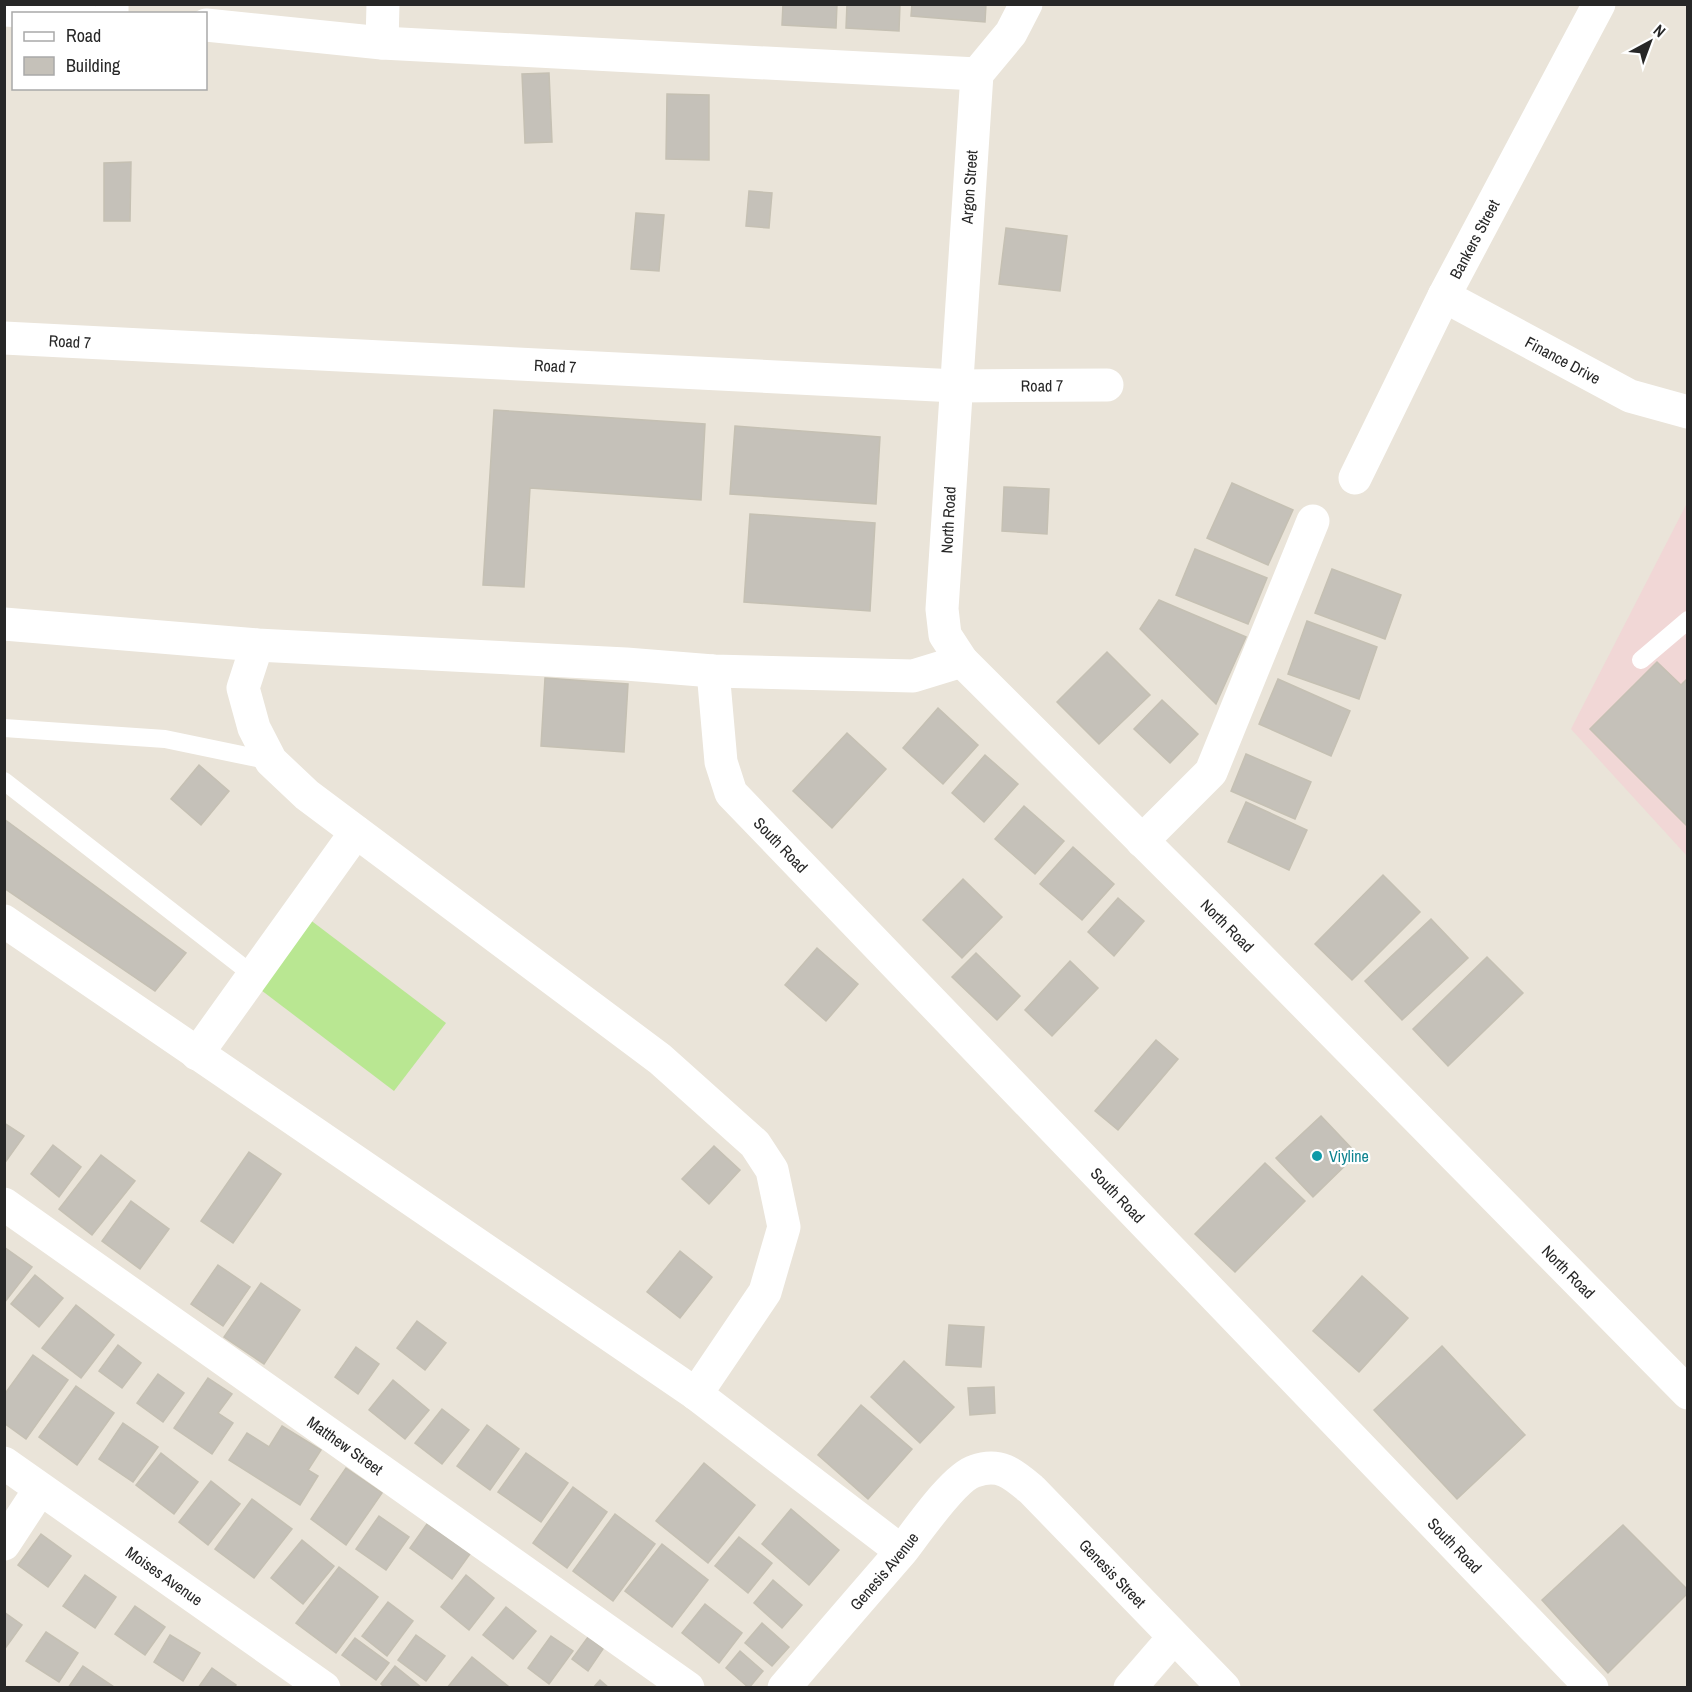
<svg xmlns="http://www.w3.org/2000/svg" width="1692" height="1692" font-family="'Archivo Narrow',sans-serif">
<rect width="100%" height="100%" fill="#eae4d9"/>
<polygon fill="#f1d7d6" points="1687,503 1687,856 1571,729"/>
<polygon fill="#b9e792" points="309,919 446,1023 394,1091 257,987"/>
<g fill="#c5c1b9" stroke="#c5c0b3" stroke-width="1.5">
<polygon points="783,4 837,4 836,28 782,25"/>
<polygon points="847,4 900,4 899,31 846,28"/>
<polygon points="912,4 986,4 985,22 911,16"/>
<polygon points="549,73 552,142 525,143 522,74"/>
<polygon points="667,94 709,95 709,160 666,159"/>
<polygon points="131,162 130,221 104,221 104,163"/>
<polygon points="749,191 772,193 769,228 746,226"/>
<polygon points="636,213 664,215 659,271 631,269"/>
<polygon points="1006,228 1067,236 1060,291 999,284"/>
<polygon points="494,410 705,424 701,500 530,488 524,587 483,585"/>
<polygon points="735,426 880,437 876,504 730,494"/>
<polygon points="1232,483 1293,510 1268,565 1207,538"/>
<polygon points="1004,487 1049,489 1047,534 1002,531"/>
<polygon points="750,514 875,523 870,611 744,602"/>
<polygon points="1195,549 1267,578 1248,624 1176,595"/>
<polygon points="1332,569 1401,595 1385,639 1315,613"/>
<polygon points="1159,600 1246,637 1216,704 1140,629"/>
<polygon points="1307,621 1377,647 1359,699 1288,674"/>
<polygon points="1107,652 1150,695 1099,744 1057,702"/>
<polygon points="1657,662 1681,685 1688,678 1688,827 1590,729"/>
<polygon points="545,678 628,684 624,752 541,746"/>
<polygon points="1278,679 1350,711 1331,756 1259,724"/>
<polygon points="1162,700 1198,734 1170,763 1134,729"/>
<polygon points="938,708 978,745 943,784 903,748"/>
<polygon points="847,733 886,769 832,828 793,791"/>
<polygon points="1246,754 1311,782 1295,819 1231,791"/>
<polygon points="985,755 1018,784 984,822 952,793"/>
<polygon points="199,765 229,791 201,825 171,799"/>
<polygon points="1246,802 1307,830 1289,870 1228,842"/>
<polygon points="1024,806 1064,841 1035,874 995,839"/>
<polygon points="4,819 186,953 155,991 4,888"/>
<polygon points="1073,847 1114,884 1082,920 1040,884"/>
<polygon points="1383,875 1420,912 1352,980 1315,944"/>
<polygon points="963,879 1002,917 962,958 923,920"/>
<polygon points="1118,898 1144,921 1114,956 1088,932"/>
<polygon points="1431,919 1468,958 1402,1020 1365,981"/>
<polygon points="817,948 858,984 826,1021 785,985"/>
<polygon points="976,953 1020,996 997,1020 952,977"/>
<polygon points="1487,957 1523,993 1448,1066 1413,1029"/>
<polygon points="1070,961 1098,988 1052,1036 1025,1010"/>
<polygon points="1156,1040 1178,1059 1118,1130 1095,1111"/>
<polygon points="1321,1116 1357,1154 1313,1197 1276,1158"/>
<polygon points="4,1123 24,1136 4,1164"/>
<polygon points="53,1145 81,1167 59,1197 31,1174"/>
<polygon points="714,1146 740,1170 709,1204 682,1179"/>
<polygon points="249,1152 281,1174 233,1243 201,1221"/>
<polygon points="101,1155 135,1181 92,1235 59,1209"/>
<polygon points="1265,1163 1305,1201 1235,1272 1195,1234"/>
<polygon points="131,1201 169,1229 140,1269 102,1241"/>
<polygon points="4,1247 32,1267 4,1303"/>
<polygon points="680,1251 712,1277 680,1318 647,1292"/>
<polygon points="218,1265 250,1287 223,1326 191,1304"/>
<polygon points="35,1275 63,1298 39,1327 11,1304"/>
<polygon points="1362,1276 1408,1318 1359,1372 1313,1331"/>
<polygon points="261,1283 300,1310 264,1364 224,1337"/>
<polygon points="76,1305 114,1335 81,1378 42,1348"/>
<polygon points="417,1321 446,1343 425,1370 397,1348"/>
<polygon points="949,1325 984,1327 981,1367 946,1365"/>
<polygon points="118,1345 141,1363 122,1388 99,1371"/>
<polygon points="1442,1346 1525,1435 1457,1499 1374,1410"/>
<polygon points="356,1347 379,1364 358,1394 335,1377"/>
<polygon points="33,1355 68,1380 26,1439 4,1423 4,1395"/>
<polygon points="904,1361 954,1407 920,1443 871,1397"/>
<polygon points="158,1374 184,1393 163,1422 137,1403"/>
<polygon points="208,1378 232,1394 218,1413 233,1423 212,1454 174,1428"/>
<polygon points="393,1380 429,1410 405,1439 369,1410"/>
<polygon points="76,1386 114,1413 77,1465 39,1437"/>
<polygon points="994,1387 995,1413 970,1415 968,1388"/>
<polygon points="861,1405 912,1449 868,1499 818,1455"/>
<polygon points="442,1409 469,1430 442,1464 415,1443"/>
<polygon points="123,1423 158,1447 133,1482 99,1459"/>
<polygon points="487,1425 519,1449 490,1490 457,1466"/>
<polygon points="282,1426 321,1450 308,1470 318,1476 300,1505 229,1460 247,1433 269,1447"/>
<polygon points="161,1453 198,1482 174,1514 136,1485"/>
<polygon points="526,1453 568,1483 541,1522 498,1492"/>
<polygon points="704,1463 755,1505 708,1563 656,1521"/>
<polygon points="346,1468 382,1493 346,1545 311,1519"/>
<polygon points="211,1481 240,1504 208,1545 179,1522"/>
<polygon points="573,1487 607,1512 567,1568 533,1543"/>
<polygon points="252,1499 292,1529 254,1578 215,1549"/>
<polygon points="791,1509 839,1550 809,1585 762,1544"/>
<polygon points="615,1514 655,1544 613,1601 573,1571"/>
<polygon points="379,1516 409,1537 386,1570 356,1549"/>
<polygon points="427,1524 470,1554 452,1579 410,1548"/>
<polygon points="1623,1525 1688,1590 1688,1593 1608,1673 1542,1600"/>
<polygon points="41,1534 71,1556 48,1587 18,1565"/>
<polygon points="739,1537 772,1563 748,1593 715,1566"/>
<polygon points="302,1540 334,1566 303,1604 271,1578"/>
<polygon points="662,1544 708,1580 672,1627 625,1591"/>
<polygon points="339,1567 378,1597 336,1653 296,1623"/>
<polygon points="85,1575 116,1597 95,1628 63,1606"/>
<polygon points="466,1575 494,1598 469,1630 441,1607"/>
<polygon points="773,1580 802,1605 782,1628 754,1603"/>
<polygon points="388,1602 413,1621 387,1656 362,1636"/>
<polygon points="705,1604 742,1633 719,1663 682,1633"/>
<polygon points="135,1606 165,1627 145,1655 115,1634"/>
<polygon points="506,1607 536,1631 513,1659 483,1635"/>
<polygon points="4,1612 22,1625 4,1650"/>
<polygon points="762,1623 789,1647 772,1666 745,1643"/>
<polygon points="46,1632 78,1653 59,1682 26,1661"/>
<polygon points="170,1635 200,1653 183,1681 154,1662"/>
<polygon points="416,1635 445,1656 426,1681 398,1660"/>
<polygon points="551,1636 573,1651 549,1684 528,1668"/>
<polygon points="588,1637 603,1649 588,1671 572,1659"/>
<polygon points="355,1638 389,1663 376,1680 342,1655"/>
<polygon points="740,1651 763,1671 749,1688 726,1668"/>
<polygon points="472,1657 509,1687 447,1688"/>
<polygon points="83,1666 114,1687 114,1688 68,1688"/>
<polygon points="395,1666 422,1688 385,1688 381,1684"/>
<polygon points="212,1668 236,1685 234,1688 198,1688"/>
<polygon points="600,1680 609,1688 593,1688"/>
</g>
<g fill="none" stroke-linecap="round" stroke-linejoin="round">
<g stroke="#fff" stroke-width="18">
<polyline points="1641,660 1688,620"/>
<polyline points="4,728 165,739 271,761"/>
<polyline points="4,781 253,975"/>
</g>
<g stroke="#fff" stroke-width="33">
<polyline points="4,10 81,14"/>
<polyline points="112,14 112,4"/>
<polyline points="206,25 382,43 977,74"/>
<polyline points="382,43 383,4"/>
<path id="s1" d="M1444 296 1630 396 1688 412"/>
<path id="s2" d="M956 386 1107 385"/>
<path id="s3" d="M1355 478 1444 296 1599 4"/>
<polyline points="4,624 257,645 626,664 713,671 913,676 962,661"/>
<polyline points="257,645 243,688 254,728 271,761 307,795 660,1059 755,1144 772,1170 784,1227 765,1292 696,1394"/>
<path id="s4" d="M713 671 721 762 731 793 1592 1688"/>
<polyline points="1142,841 1211,772 1313,521"/>
<polyline points="4,921 696,1394 901,1551"/>
<polyline points="197,1054 356,832"/>
<path id="s5" d="M4 1204 688 1688"/>
<path id="s6" d="M4 1463 324 1688"/>
<polyline points="4,1544 40,1489"/>
<path id="s7" d="M784 1688C823 1642 862 1597 901 1552 916 1533 954 1477 975 1471 1000 1462 1013 1474 1032 1490L1224 1688"/>
<polyline points="1130,1688 1174,1637"/>
</g>
<g stroke="#fff" stroke-width="33">
<path id="s8" d="M1026 4 1011 33 977 74 942 609 945 635 962 661 1237 935 1688 1393"/>
<path id="s9" d="M4 338 956 386"/>
</g>
</g>
<circle fill="#0f9aa8" stroke="#fff" stroke-width="2" cx="1317" cy="1156" r="6"/>
<g text-anchor="middle" dominant-baseline="central" stroke-width="4.5" stroke-linejoin="round" paint-order="stroke">
<g font-size="16" fill="#272727" stroke="#fff">
<text transform="translate(969 187) rotate(-86)">Argon Street</text>
<text stroke="none"><textPath href="#s3" startOffset="267">Bankers Street</textPath></text>
<text stroke="none"><textPath href="#s9" startOffset="66">Road 7</textPath></text>
<text stroke="none"><textPath href="#s1" startOffset="135">Finance Drive</textPath></text>
<text stroke="none"><textPath href="#s9" startOffset="552">Road 7</textPath></text>
<text stroke="none"><textPath href="#s2" startOffset="86">Road 7</textPath></text>
<text transform="translate(948 520) rotate(-87)">North Road</text>
<text stroke="none"><textPath href="#s4" startOffset="196">South Road</textPath></text>
<text stroke="none"><textPath href="#s8" startOffset="1054">North Road</textPath></text>
<text stroke="none"><textPath href="#s4" startOffset="682">South Road</textPath></text>
<text stroke="none"><textPath href="#s8" startOffset="1540">North Road</textPath></text>
<text stroke="none"><textPath href="#s5" startOffset="418">Matthew Street</textPath></text>
<text stroke="none"><textPath href="#s4" startOffset="1168">South Road</textPath></text>
<text stroke="none"><textPath href="#s7" startOffset="154">Genesis Avenue</textPath></text>
<text stroke="none"><textPath href="#s7" startOffset="470">Genesis Street</textPath></text>
<text stroke="none"><textPath href="#s6" startOffset="196">Moises Avenue</textPath></text>
</g>
<g font-size="16" fill="#0d838f" stroke="#fff" text-anchor="start">
<text x="1329" y="1156">Viyline</text>
</g>
</g>
<rect width="1692" height="1692" fill="none" stroke="#272727" stroke-width="12"/>
<rect x="12" y="12" width="195" height="78" fill="#ffffff" stroke="#a9a9a9" stroke-width="1.5"/>
<rect x="24" y="32" width="30" height="9" fill="#ffffff" stroke="#a9a9a9" stroke-width="1.5"/>
<text x="66" y="42" font-size="18" fill="#272727">Road</text>
<rect x="24" y="57" width="30" height="18" fill="#c5c1b9" stroke="#a9a9a9" stroke-width="1.5"/>
<text x="66" y="72" font-size="18" fill="#272727">Building</text>
<g transform="translate(1650 42) rotate(41)" stroke="#ffffff" stroke-width="4.5" paint-order="stroke">
<path d="M0-4.5L10 22L0 15L-10 22Z" fill="#272727"/>
<text y="-9" font-size="16" font-weight="bold" text-anchor="middle" fill="#272727">N</text>
</g>
</svg>
